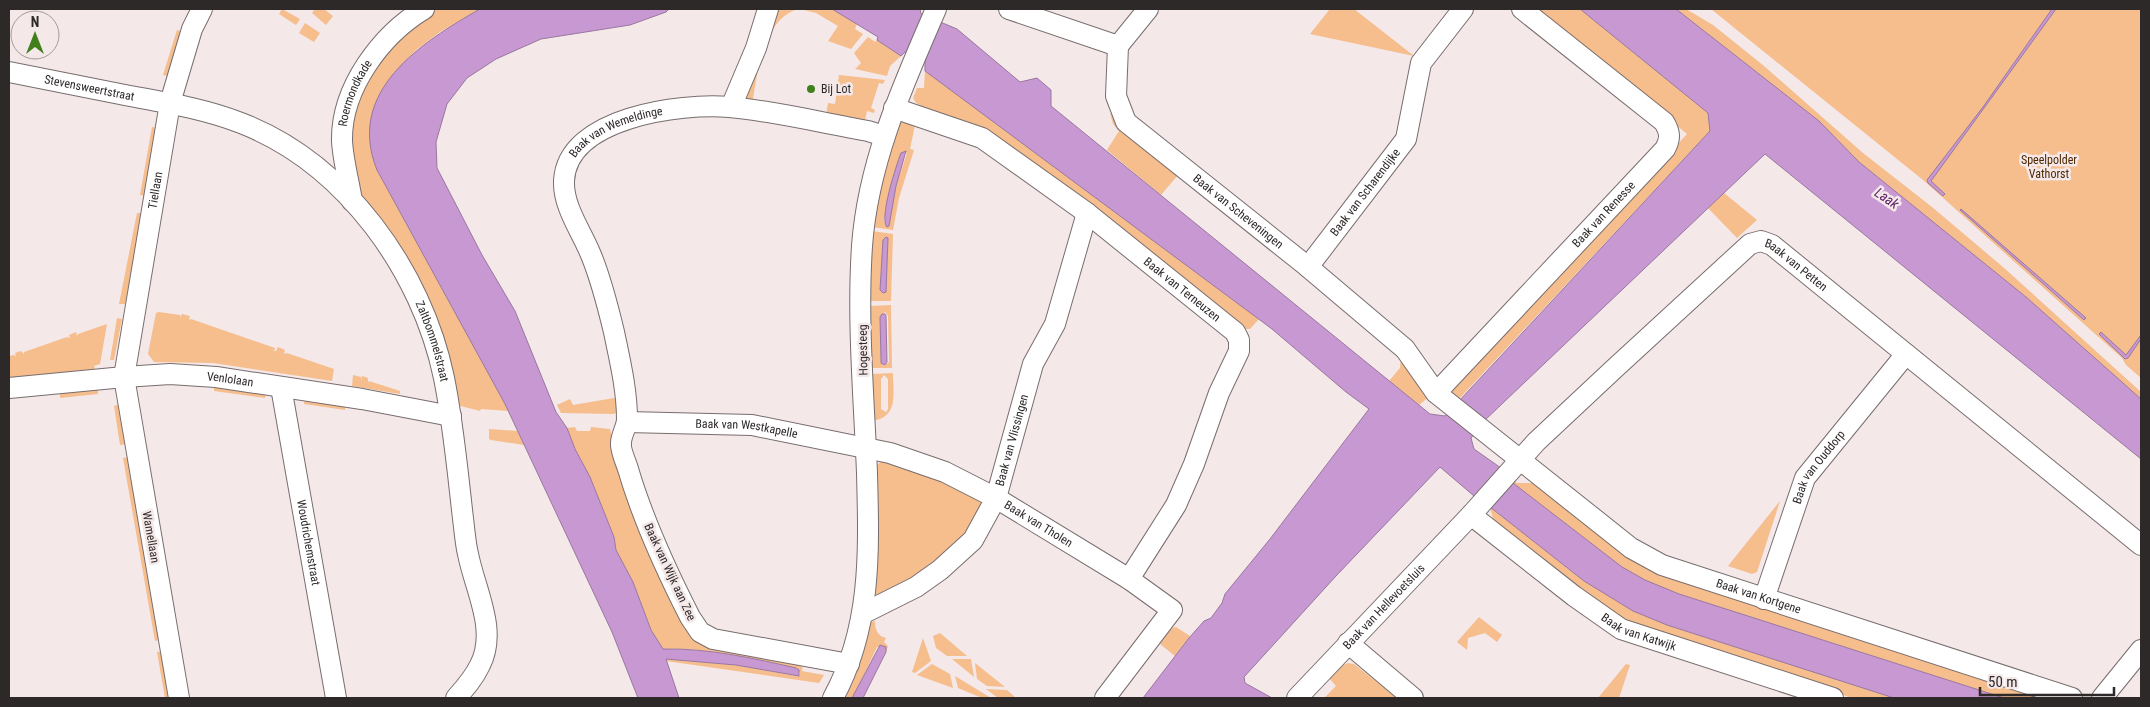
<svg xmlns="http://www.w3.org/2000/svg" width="2150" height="707" font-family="'Roboto Condensed',sans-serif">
<rect width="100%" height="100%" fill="#f4e8e9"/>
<g fill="#f6bd8d" fill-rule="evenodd">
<polygon points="282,9 300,19 296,25 279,14"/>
<polygon points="315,9 324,9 333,16 326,25 312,13"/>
<polygon points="436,9 480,9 440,32 416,50 395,72 380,94 377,170 509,411 481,409 480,411 457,405 360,197 349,137 358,92 401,35"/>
<path d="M777 9H798C763 19 757 75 752 105L745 97Z"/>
<polygon points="800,9 832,9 857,24 855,29 863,34 851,49 828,41 838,26 816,13"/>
<polygon points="1330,9 1354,9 1414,56 1310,34"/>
<polygon points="1535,9 1580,9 1708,113 1710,131 1457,401 1452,394 1453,389 1687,134"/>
<polygon points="1676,9 1686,9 1713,25 1764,66 1863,153 1932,207 2003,267 2141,392 2141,399 2026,297 1859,162 1819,121"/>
<polygon points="1711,9 2141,9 2141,378 2126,365 2122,358 1923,180"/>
<polygon points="305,23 320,33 314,42 299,33"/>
<polygon points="177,30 183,32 168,76 163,75"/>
<polygon points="868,37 875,42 877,40 901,56 890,66 887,76 855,69 861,63 854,53"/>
<polygon points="925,71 1259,319 1250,329 1243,329 1190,285 920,108 920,105 916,103 913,98 917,88 924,88"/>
<polygon points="839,75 885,80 883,84 879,83 871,108 875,110 874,113 867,111 865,120 872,122 826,115 828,103 835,104"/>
<polygon points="1110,113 1122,130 1178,175 1161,195 1107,150 1119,131 1113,124"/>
<path d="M901 122 915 125 910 149 914 150 899 198 893 230 872 227 887 156 899 123ZM901 153H907L896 186 889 226 884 221 889 192Z"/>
<polygon points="152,127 158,128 146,196 140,195"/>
<polygon points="1724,193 1757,220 1737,238 1708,208"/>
<polygon points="137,213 143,213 125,304 119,304"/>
<path d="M872 231 893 234 891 301H869ZM884 238H888L886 291 880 290Z"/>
<path d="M891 305 892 368H871L869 306ZM885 312 888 316 889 362 884 366 881 360 880 317Z"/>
<polygon points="159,312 180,315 180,317 182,314 190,316 189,320 191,319 275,348 274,351 276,351 278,347 285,350 284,354 287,353 334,369 332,381 213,363 154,362 148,354 156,313"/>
<polygon points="117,318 122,319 114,360 110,360"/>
<polygon points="107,324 100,364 94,366 95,369 9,378 9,356 14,355 16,357 15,353 21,351 24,354 24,352 67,337 70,338 69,335 76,332 77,336 78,334"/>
<polygon points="1401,357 1430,396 1419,405 1389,381 1400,368"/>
<path d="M893 373C893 394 899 417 872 421L871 374ZM884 375 888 379V409L886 412 881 409V379Z"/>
<polygon points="353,375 361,377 361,381 362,376 368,378 368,383 369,381 400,391 400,394 352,386"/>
<polygon points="214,386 266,393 265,398 214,391"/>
<polygon points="98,388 98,394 60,398 60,392"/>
<polygon points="305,398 345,404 345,410 304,404"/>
<polygon points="614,398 616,400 618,411 614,414 561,413 557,405 570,399 573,405"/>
<polygon points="120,404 127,444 120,445 114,406"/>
<path d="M575 427 577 431H590L591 427 610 429 620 468 694 636 803 662 802 671 824 675 819 683 666 661V659L737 665 796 676H799L800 673 796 668C754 659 706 647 663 649L651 630 633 582 616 550 614 537 590 477 575 449 567 428Z"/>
<polygon points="489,429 518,431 524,445 491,440 489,439"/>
<polygon points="129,457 160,640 155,641 123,458"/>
<path d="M888 460 982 498 984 507C978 515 973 525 967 533 943 561 911 580 879 596L875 593V468L881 461Z"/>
<polygon points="1514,481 1517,483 1537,483 1612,544 2047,698 2004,698 1679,594 1645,581 1622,567 1513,483"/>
<polygon points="1780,501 1757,572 1752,574 1728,566"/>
<polygon points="1490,507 1584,581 1633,611 1667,625 1894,698 1852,698 1654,634 1622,620 1494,523"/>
<polygon points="1479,617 1502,635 1497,642 1485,633 1468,638 1467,650 1457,642"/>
<path d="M875 621C875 629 877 636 886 638L884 642 888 646 886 652V647H877L853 698H840C851 675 867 649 869 623Z"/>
<polygon points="1176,627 1190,636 1175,656 1160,644 1172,628"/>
<polygon points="940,633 967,656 947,656 936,648 933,636"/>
<polygon points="923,638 931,661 915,673 912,672"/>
<polygon points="163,651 171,698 165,698 157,652"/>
<polygon points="952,659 971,659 974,677"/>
<polygon points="975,663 1005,687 987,686 977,679"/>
<polygon points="1348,663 1354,664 1397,698 1324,698 1336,686 1329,678 1341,666"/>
<polygon points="932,664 950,674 953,688 917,675"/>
<polygon points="1626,664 1630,665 1619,698 1598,698"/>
<polygon points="955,676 991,698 982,698 958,688"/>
<polygon points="986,689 1007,690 1016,698 998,698"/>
</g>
<g fill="#c798d2" stroke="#99779f">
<path d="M480 9H669L666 12 630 25 541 39 496 59 467 78 447 104 436 142 437 168 482 255 515 311 556 412 567 428 575 449 590 477 614 537 616 550 633 582 651 630 663 649C707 648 753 658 796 668L799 670V676L736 665 666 659 679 698H638L612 632 505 404 377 170C345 91 422 42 480 9Z"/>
<polygon points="832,9 920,9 921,14 957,29 1020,82 1037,78 1051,90 1051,106 1430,414 1445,416 1710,131 1708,113 1580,9 1676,9 1819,121 1859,162 2026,297 2141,399 2141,459 1765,154 1484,421 1471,438 1474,449 1501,468 1513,483 1622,567 1645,580 1679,594 2004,698 1894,698 1667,625 1633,611 1584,581 1490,507 1474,496 1440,467 1336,576 1244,677 1245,683 1272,698 1143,698 1189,638 1204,621 1211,618 1222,603 1225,594 1270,539 1369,409 1346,392 1272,329 925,71 925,59 905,52 901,56 877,40 878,37"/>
<polygon points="2052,9 2056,9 1931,181 1945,194 1943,196 1928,183 1927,180 1983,107"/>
<path d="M906 151 896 186 889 226 887 227C879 218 896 166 901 153Z"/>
<polygon points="1961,209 2086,318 2084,320 1960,210"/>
<polygon points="886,237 888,238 886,292 883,293 880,290 883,240"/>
<polygon points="882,314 885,314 886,316 887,362 885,365 881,363 881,360 880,317"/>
<polygon points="2101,332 2126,355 2141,335 2141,339 2128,358 2125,359 2099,334"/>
<polygon points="880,645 886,647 886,652 863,698 852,698"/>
</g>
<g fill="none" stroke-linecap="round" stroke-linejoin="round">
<defs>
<g id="minor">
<polyline points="1009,9 1118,46"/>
<path id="s1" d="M1148 9 1118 46 1116 96 1126 122 1308 267 1405 349 1436 393 1631 548 1662 565 2072 698"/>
<path id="s2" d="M9 72C49 80 90 88 130 96 168 103 205 109 241 123 345 163 422 271 444 378 454 427 458 477 464 527 465 536 466 546 468 554 475 590 498 630 480 665 474 678 465 688 456 698"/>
<polyline points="731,107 756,48 768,9"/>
<path id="s3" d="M894 108 982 138 1087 213 1235 332 1239 340V351L1219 393 1194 464 1176 505 1129 579"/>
<path id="s4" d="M352 201C349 182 343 160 342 141 341 88 381 35 424 9"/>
<path id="s5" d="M1308 267 1406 139 1421 63 1463 9"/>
<path id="s6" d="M281 387 336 698"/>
<path id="s7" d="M9 388 124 377 170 374 216 377 362 399 451 416"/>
<path id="s8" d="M1436 393 1665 149C1671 138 1670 132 1664 122L1522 9"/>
<path id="s9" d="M627 422 752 425 890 453 945 472 996 498 1129 579 1172 610 1105 698"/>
<path id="s10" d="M1471 515 1574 596 1621 629 1833 698"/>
<path id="s11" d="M1764 599 1805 478 1906 354"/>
<path id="s12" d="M864 613 916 587 940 570 973 540 996 498 1033 364 1055 324 1087 213"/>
<polyline points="1348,643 1413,698"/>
<path id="s13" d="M849 664 713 639 700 632 690 617C666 570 643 520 628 469 626 462 620 450 621 443 621 435 627 427 627 419 627 390 620 361 614 332 608 307 601 279 591 255 582 232 563 207 564 181 567 117 681 103 729 107 775 111 822 123 868 131L884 136"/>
<path id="s14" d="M179 698 124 377 170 103 192 29 202 9"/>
<path d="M833 698C872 627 869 551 867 473 864 398 857 321 862 246 868 162 903 85 936 9"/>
<path id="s15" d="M1297 698 1471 515 1536 442 1614 369 1750 244 1761 241 1772 245 2141 545"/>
<polyline points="2102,698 2141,650"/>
</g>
</defs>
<use href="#minor" stroke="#786d6e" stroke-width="22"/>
<use href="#minor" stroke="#fff" stroke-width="20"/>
</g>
<circle fill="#417f1c" stroke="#f4e8e9" stroke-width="2" cx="811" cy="89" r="5"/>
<g text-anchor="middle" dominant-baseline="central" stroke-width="5" stroke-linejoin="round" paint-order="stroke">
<g font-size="12" fill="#2e2929" stroke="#f4e8e9">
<text stroke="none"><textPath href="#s2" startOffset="82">Stevensweertstraat</textPath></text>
<text stroke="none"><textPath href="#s4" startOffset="111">Roermondkade</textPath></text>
<text stroke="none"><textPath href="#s13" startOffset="710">Baak van Wemeldinge</textPath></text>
<text stroke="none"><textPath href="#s14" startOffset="515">Tiellaan</textPath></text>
<text stroke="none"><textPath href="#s5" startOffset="94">Baak van Scharendijke</textPath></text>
<text stroke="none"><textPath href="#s1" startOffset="269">Baak van Scheveningen</textPath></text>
<text stroke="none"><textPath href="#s8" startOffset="245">Baak van Renesse</textPath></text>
<text stroke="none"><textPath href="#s15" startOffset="696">Baak van Petten</textPath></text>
<text stroke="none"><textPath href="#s3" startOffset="344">Baak van Terneuzen</textPath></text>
<text stroke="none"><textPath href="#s2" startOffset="538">Zaltbommelstraat</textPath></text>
<text transform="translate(863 350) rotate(-91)">Hogesteeg</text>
<text stroke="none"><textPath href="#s7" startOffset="222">Venlolaan</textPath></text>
<text stroke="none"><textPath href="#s9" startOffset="120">Baak van Westkapelle</textPath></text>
<text stroke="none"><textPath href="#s12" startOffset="240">Baak van Vlissingen</textPath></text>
<text stroke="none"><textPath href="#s11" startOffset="144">Baak van Ouddorp</textPath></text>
<text stroke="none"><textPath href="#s9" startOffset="431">Baak van Tholen</textPath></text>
<text transform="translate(151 537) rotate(80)">Wamellaan</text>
<text stroke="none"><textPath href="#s6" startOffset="158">Woudrichemstraat</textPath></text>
<text transform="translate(670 572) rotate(65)">Baak van Wijk aan Zee</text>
<text stroke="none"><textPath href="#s1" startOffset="925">Baak van Kortgene</textPath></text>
<text stroke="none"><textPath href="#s15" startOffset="126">Baak van Hellevoetsluis</textPath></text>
<text stroke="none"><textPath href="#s10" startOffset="206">Baak van Katwijk</textPath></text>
</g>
<g font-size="12" fill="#2e2929" stroke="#f4e8e9" text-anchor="start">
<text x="821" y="89">Bij Lot</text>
</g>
<g font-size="12" fill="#4d2700" stroke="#f4e8e9">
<text x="2049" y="160">Speelpolder<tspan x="2049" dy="14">Vathorst</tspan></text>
</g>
<g font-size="14" font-style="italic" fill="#5a2066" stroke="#f4e8e9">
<text transform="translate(1887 198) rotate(34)">Laak</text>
</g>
</g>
<rect width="2150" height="707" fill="none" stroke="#2e2929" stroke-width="20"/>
<g transform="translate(35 35)"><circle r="24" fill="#f4e8e9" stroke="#a59c9c"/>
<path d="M0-4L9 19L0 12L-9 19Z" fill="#417f1c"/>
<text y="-8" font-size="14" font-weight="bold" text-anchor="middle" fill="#2e2929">N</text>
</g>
<path d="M1980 687v8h134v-8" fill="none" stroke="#2e2929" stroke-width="2.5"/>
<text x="1988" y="687" font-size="15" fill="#2e2929" stroke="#f4e8e9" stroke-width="4" paint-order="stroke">50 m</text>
</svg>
